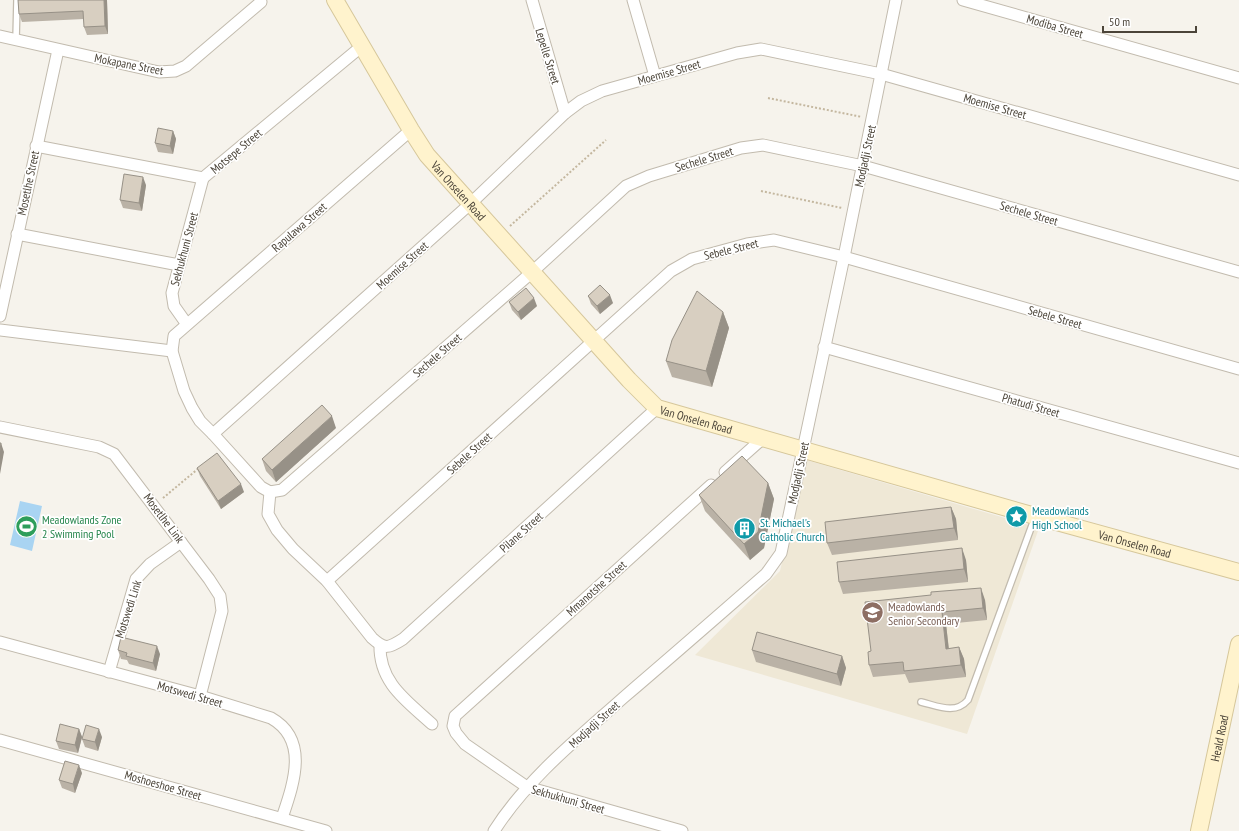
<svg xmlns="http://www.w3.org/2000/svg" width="1239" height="831" font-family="'PT Sans Narrow',sans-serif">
<rect width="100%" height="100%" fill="#f6f3ec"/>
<polygon fill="#efe8d6" points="806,460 1039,528 967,734 695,655 780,571"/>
<polygon fill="#a9d4f2" points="20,501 42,506 32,551 10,545"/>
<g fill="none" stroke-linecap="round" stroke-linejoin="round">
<defs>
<g id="lane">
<polyline points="16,40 17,0"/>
<path d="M921 702C938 706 955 715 968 700L1035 517"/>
</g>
<g id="street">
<polyline points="532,0 565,113"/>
<polyline points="633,0 655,76"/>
<polyline points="963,0 1239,78"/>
<polyline points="0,36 159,72 175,71 186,66 261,2"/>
<polyline points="36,146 203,178"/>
<polyline points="203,178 362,46"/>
<polyline points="17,234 179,265"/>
<polyline points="0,316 58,50"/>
<polyline points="186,323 174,306 172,293 203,178"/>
<polyline points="0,330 172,351"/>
<polyline points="824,347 1239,463"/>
<polyline points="0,427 99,447 114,454 209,579 220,596 222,611 200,696"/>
<polyline points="213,434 470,204 565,113 581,101 602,91 737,53 761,49 881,74 1239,175"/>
<polyline points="725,472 762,439"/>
<polyline points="270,492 282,490 531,273 626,186 649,176 741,148 763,145 863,166 1239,272"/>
<path d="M270 492 268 514 277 530 293 549 327 581 372 638C385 650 389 648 403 639L657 408"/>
<polyline points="270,492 261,487 213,434 200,421 192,408 184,391 172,351 174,336 411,130"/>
<polyline points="327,581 671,271 692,259 747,244 774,240 844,257 1239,369"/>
<path d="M0 642 200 696 271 718C310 740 293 785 282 818"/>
<path d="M380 645C379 683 407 701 432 724"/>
<polyline points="109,672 136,579 150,564 181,542"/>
<polyline points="0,740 326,831"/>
<path d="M494 831C527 779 577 739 623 698 671 657 718 616 766 574L781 553 844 257 896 0"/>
<polyline points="682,831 527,787 465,744 456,733 453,726 455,716 711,485"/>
</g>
<g id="secondary">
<path id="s1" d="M335 0 411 130 427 155 629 380 657 408 1035 516 1239 572"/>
<path id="s2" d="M1199 831 1239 644"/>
</g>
</defs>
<use href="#lane" stroke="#c2bbae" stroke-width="8"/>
<use href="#street" stroke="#c2bbae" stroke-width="13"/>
<use href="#secondary" stroke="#d6c79b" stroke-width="18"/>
<g stroke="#c4b79f" stroke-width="2" stroke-dasharray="2 2" stroke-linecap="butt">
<polyline points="768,98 862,117"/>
<polyline points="761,191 842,208"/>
<polyline points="510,226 606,140"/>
<polyline points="163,498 199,468"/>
</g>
<use href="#lane" stroke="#fff" stroke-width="5.5"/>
<use href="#street" stroke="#fff" stroke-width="11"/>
<use href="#secondary" stroke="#fff3cd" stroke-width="16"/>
</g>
<g fill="#bab2a6">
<polygon points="18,0 107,0 108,34 87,35 84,27 84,19 22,22 19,14"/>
<polygon points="173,131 176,139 173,154 158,152 155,143"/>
<polygon points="146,185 142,211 123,208 120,200"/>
<polygon points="588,296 613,303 600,314 591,304"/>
<polygon points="509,302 537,306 521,320 512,310"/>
<polygon points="723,312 729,328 712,387 672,377 666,361"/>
<polygon points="336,428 276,482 266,471 262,459"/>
<polygon points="197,468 244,492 221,509 200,476"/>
<polygon points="768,483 774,499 764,548 750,560 705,511 699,495"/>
<polygon points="951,507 956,519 958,540 832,555 827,543"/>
<polygon points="966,560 968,582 843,594 839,582"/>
<polygon points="931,595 985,600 987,620 946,624 949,649 959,647 964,659 966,677 909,683 905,674 873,677 869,665 871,651"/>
<polygon points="118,650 160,654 156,671 129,664 127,660 121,659"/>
<polygon points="752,650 842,656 846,668 841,686 756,662"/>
<polygon points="79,729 82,737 78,753 59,749 56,741"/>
<polygon points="102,737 98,751 85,747 82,739"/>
<polygon points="82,773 75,793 62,788 59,780"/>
</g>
<g fill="#979187">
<polygon points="104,0 107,0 108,34 105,26"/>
<polygon points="173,131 176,139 173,154 170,146"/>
<polygon points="143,177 146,185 142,211 139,203"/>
<polygon points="610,295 613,303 600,314 597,306"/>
<polygon points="534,298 537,306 521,320 518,312"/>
<polygon points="723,312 729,328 712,387 706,371"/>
<polygon points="332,416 336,428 276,482 272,470"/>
<polygon points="1,443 4,452 0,474 0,451"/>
<polygon points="768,483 774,499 764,548 750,560 744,544"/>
<polygon points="241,484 244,492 221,509 218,501"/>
<polygon points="951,507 956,519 958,540 954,528"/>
<polygon points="962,548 966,560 968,582 964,569"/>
<polygon points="981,588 985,600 987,620 983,608"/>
<polygon points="942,612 946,624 950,661 946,649"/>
<polygon points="157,646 160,654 156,671 153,663"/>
<polygon points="959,647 964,659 966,677 961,665"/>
<polygon points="842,656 846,668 841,686 837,674"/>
<polygon points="79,729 82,737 78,753 75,745"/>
<polygon points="99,729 102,737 98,751 95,742"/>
<polygon points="79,765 82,773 75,793 73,784"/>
</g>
<g fill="#d8cfc1" stroke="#979187">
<polygon points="18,0 104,0 105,26 84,27 83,11 19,14"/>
<polygon points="158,128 173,131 170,146 155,143"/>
<polygon points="124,174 143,177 139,203 120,200"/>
<polygon points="600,285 610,295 597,306 588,296"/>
<polygon points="526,288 534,298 518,312 509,302"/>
<polygon points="697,291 723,312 706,371 666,361 672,340"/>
<polygon points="322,405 332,416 272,470 262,459"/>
<polygon points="0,443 1,443 0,451"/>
<polygon points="217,453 241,484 218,501 197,468"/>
<polygon points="742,456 768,483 758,532 744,544 699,495"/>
<polygon points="951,507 954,528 827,543 825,522"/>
<polygon points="962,548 964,569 839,582 837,562"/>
<polygon points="981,588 983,608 942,612 946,649 959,647 961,665 904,671 903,662 869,665 868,652 871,651 865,602 931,595 931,592"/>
<polygon points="757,632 842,656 837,674 752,650"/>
<polygon points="121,637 157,646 153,663 126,656 127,653 118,650"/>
<polygon points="60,724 79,729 75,745 56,741"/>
<polygon points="86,725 99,729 95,742 82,739"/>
<polygon points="65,761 79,765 73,784 59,780"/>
</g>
<defs>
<symbol id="sight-disc" viewBox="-11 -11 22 22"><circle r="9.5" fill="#0f9aa8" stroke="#fff"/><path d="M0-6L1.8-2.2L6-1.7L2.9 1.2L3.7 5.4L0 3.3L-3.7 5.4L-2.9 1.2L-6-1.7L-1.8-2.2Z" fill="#fff"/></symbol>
<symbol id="stadium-disc" viewBox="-11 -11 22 22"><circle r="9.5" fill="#2e9e5b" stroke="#fff"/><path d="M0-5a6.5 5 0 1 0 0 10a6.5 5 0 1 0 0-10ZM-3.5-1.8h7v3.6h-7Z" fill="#fff"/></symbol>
<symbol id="building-disc" viewBox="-11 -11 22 22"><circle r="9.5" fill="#0f9aa8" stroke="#fff"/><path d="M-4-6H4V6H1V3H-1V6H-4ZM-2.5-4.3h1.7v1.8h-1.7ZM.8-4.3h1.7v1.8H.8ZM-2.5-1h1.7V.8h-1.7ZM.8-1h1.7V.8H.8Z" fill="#fff"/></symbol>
<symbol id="school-disc" viewBox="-11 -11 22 22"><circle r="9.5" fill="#8d6e63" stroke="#fff"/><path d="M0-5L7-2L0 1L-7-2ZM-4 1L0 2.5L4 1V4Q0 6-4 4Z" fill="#fff"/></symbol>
</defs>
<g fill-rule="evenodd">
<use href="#sight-disc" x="1004" y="504" width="25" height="25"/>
<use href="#stadium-disc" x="14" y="514" width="25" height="25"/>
<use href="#building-disc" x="732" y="516" width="25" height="25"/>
<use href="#school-disc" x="860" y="600" width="25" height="25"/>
</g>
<g text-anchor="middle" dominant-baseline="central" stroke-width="3.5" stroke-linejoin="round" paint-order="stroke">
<g font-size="12" fill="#4b4439" stroke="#fff">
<text transform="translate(1055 26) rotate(16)">Modiba Street</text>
<text transform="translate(548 56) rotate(73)">Lepelle Street</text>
<text transform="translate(129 64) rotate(11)">Mokapane Street</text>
<text transform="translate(669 72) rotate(-16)">Moemise Street</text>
<text transform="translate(995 106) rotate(16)">Moemise Street</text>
<text transform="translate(236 151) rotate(-40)">Motsepe Street</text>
<text transform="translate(865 156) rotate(-78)">Modjadji Street</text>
<text transform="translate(704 159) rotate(-17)">Sechele Street</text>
<text transform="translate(28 183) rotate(-78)">Mosetlhe Street</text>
<text stroke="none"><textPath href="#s1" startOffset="228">Van Onselen Road</textPath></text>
<text transform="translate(1029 213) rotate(16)">Sechele Street</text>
<text transform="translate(299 227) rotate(-41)">Rapulawa Street</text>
<text transform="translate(184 249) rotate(-75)">Sekhukhuni Street</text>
<text transform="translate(731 249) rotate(-14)">Sebele Street</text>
<text transform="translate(402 265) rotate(-42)">Moemise Street</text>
<text transform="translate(1055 317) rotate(16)">Sebele Street</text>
<text transform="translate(437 355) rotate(-41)">Sechele Street</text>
<text transform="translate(1031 405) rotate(16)">Phatudi Street</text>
<text stroke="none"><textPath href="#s1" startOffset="563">Van Onselen Road</textPath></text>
<text transform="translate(469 453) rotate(-42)">Sebele Street</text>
<text transform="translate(798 473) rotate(-78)">Modjadji Street</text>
<text transform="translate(164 518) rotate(53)">Mosetlhe Link</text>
<text transform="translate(521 532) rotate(-42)">Pilane Street</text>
<text stroke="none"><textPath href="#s1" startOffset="1019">Van Onselen Road</textPath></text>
<text transform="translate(596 588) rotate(-42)">Mmanotshe Street</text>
<text transform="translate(128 609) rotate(-72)">Motswedi Link</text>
<text transform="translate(190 694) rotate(16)">Motswedi Street</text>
<text transform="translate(594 724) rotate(-42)">Modjadji Street</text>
<text stroke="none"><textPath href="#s2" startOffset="95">Heald Road</textPath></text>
<text transform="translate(163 785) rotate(16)">Moshoeshoe Street</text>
<text transform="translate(568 799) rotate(16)">Sekhukhuni Street</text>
</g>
<g font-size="12" fill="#0d838f" stroke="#fff" text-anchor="start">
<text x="1032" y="510">Meadowlands<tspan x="1032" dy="14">High School</tspan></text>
<text x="760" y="522">St. Michael's<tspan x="760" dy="14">Catholic Church</tspan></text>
</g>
<g font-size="12" fill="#27864d" stroke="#fff" text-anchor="start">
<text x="42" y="519">Meadowlands Zone<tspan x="42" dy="14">2 Swimming Pool</tspan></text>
</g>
<g font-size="12" fill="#785e54" stroke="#fff" text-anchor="start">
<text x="888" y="606">Meadowlands<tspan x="888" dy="14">Senior Secondary</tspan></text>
</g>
</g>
<path d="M1103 26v6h93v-6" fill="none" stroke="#4b4439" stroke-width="2"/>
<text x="1109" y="26" font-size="12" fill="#4b4439" stroke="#ffffff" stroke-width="3" paint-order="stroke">50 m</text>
</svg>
